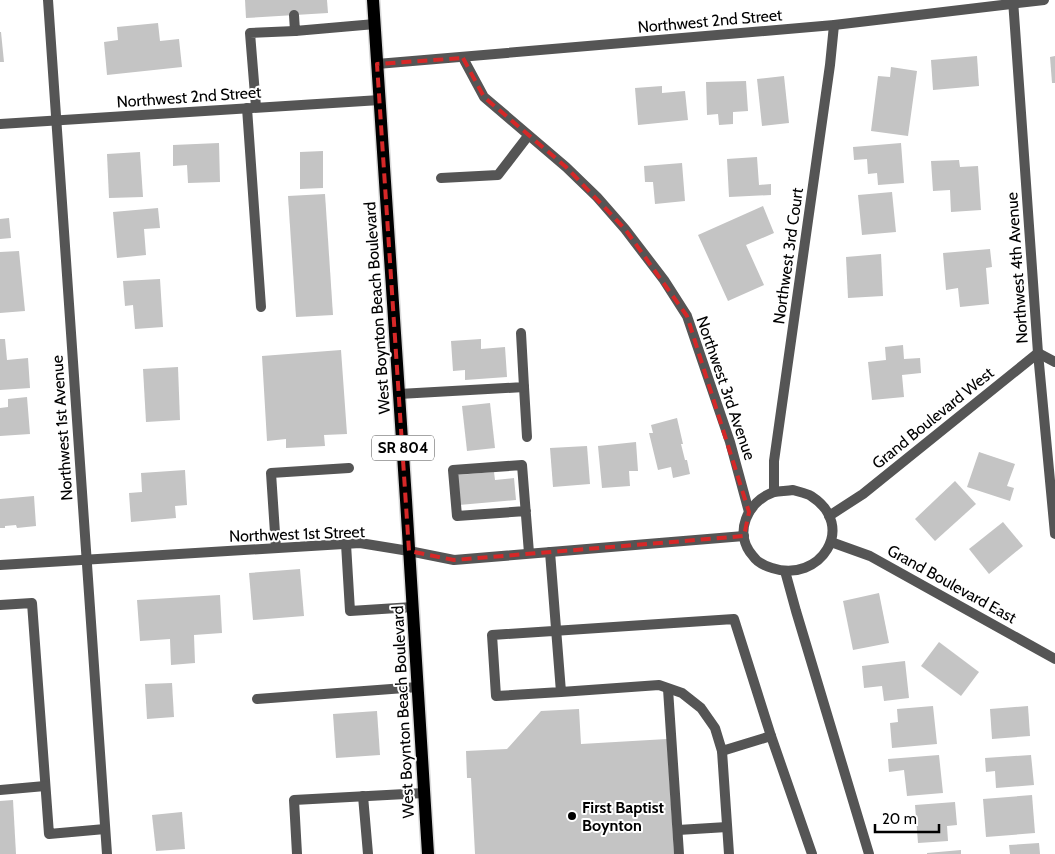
<svg xmlns="http://www.w3.org/2000/svg" width="1055" height="854" font-family="Cabin,sans-serif">
<rect width="100%" height="100%" fill="#fff"/>
<g fill="#c4c4c4">
<polygon points="245,0 327,0 328,13 246,18"/>
<polygon points="158,23 160,41 179,39 182,67 107,75 104,42 118,40 117,27"/>
<polygon points="0,32 1,32 4,62 0,62"/>
<polygon points="977,56 979,86 933,90 931,60"/>
<polygon points="1055,56 1055,83 1052,83 1050,57"/>
<polygon points="891,67 917,71 908,136 871,131 878,76 890,77"/>
<polygon points="784,76 789,123 762,126 757,79"/>
<polygon points="746,81 748,111 733,112 733,124 719,125 718,114 707,115 706,82"/>
<polygon points="662,86 662,93 685,91 688,120 638,125 635,88"/>
<polygon points="219,143 220,182 188,183 187,165 173,166 173,145"/>
<polygon points="901,143 904,183 878,185 877,173 868,174 867,159 854,160 853,147"/>
<polygon points="323,151 323,188 300,189 300,152"/>
<polygon points="140,152 143,197 109,198 107,154"/>
<polygon points="757,157 759,185 771,184 771,195 729,197 727,159"/>
<polygon points="959,160 960,167 978,166 981,210 951,212 950,190 933,191 931,161"/>
<polygon points="682,163 685,201 655,204 653,182 645,182 644,166"/>
<polygon points="892,192 896,232 862,235 858,195"/>
<polygon points="325,194 333,315 296,317 288,196"/>
<polygon points="763,206 774,233 746,245 764,285 728,301 698,235"/>
<polygon points="158,208 160,228 144,229 146,255 117,258 113,212"/>
<polygon points="9,218 11,238 0,239 0,219"/>
<polygon points="990,249 992,267 986,268 989,304 960,307 958,288 946,290 943,253"/>
<polygon points="19,251 25,311 0,313 0,252"/>
<polygon points="881,254 883,296 848,298 846,257"/>
<polygon points="160,279 163,327 135,329 133,305 125,306 123,281"/>
<polygon points="0,339 5,339 7,360 28,358 30,388 0,390"/>
<polygon points="481,339 481,349 505,347 507,377 465,380 465,370 453,371 451,341"/>
<polygon points="903,345 904,359 920,358 921,373 902,375 904,397 872,400 868,362 886,360 885,347"/>
<polygon points="341,350 347,434 324,435 325,446 286,448 286,439 267,441 262,356"/>
<polygon points="178,367 180,420 146,422 143,369"/>
<polygon points="27,397 30,434 0,436 0,408 8,407 8,399"/>
<polygon points="490,403 495,448 467,451 462,406"/>
<polygon points="677,418 683,444 681,444 685,460 687,460 690,474 673,478 671,467 658,470 649,433 653,433 651,425"/>
<polygon points="636,442 638,471 629,471 630,486 602,488 598,446"/>
<polygon points="587,446 590,484 553,487 550,448"/>
<polygon points="979,452 1015,464 1007,486 1014,488 1010,501 967,487"/>
<polygon points="185,470 187,505 175,506 176,518 131,522 129,493 142,492 141,473"/>
<polygon points="494,472 495,480 514,478 516,500 459,505 457,475"/>
<polygon points="955,481 976,504 935,541 915,519"/>
<polygon points="34,496 36,526 17,528 16,525 5,526 5,528 0,528 0,499"/>
<polygon points="1003,522 1023,546 989,574 969,549"/>
<polygon points="300,569 304,616 253,620 249,573"/>
<polygon points="879,593 889,643 853,650 843,601"/>
<polygon points="220,595 222,633 194,635 195,663 171,665 170,639 140,641 137,600"/>
<polygon points="939,642 979,672 961,696 921,666"/>
<polygon points="905,661 909,698 884,701 882,686 864,688 862,666"/>
<polygon points="172,683 174,717 147,719 145,684"/>
<polygon points="933,706 937,744 892,748 890,723 898,722 897,709"/>
<polygon points="1028,706 1030,736 992,739 990,709"/>
<polygon points="579,709 581,744 667,739 674,854 475,854 471,778 467,778 466,751 507,749 541,711"/>
<polygon points="377,711 380,755 336,758 333,714"/>
<polygon points="939,755 943,793 907,796 904,770 889,772 888,759"/>
<polygon points="1031,755 1034,785 996,788 995,771 986,772 985,758"/>
<polygon points="1032,795 1035,833 986,837 983,799"/>
<polygon points="13,800 16,854 0,854 0,801"/>
<polygon points="955,802 957,825 947,826 948,841 918,843 915,805"/>
<polygon points="182,812 185,849 156,851 152,815"/>
<polygon points="1039,843 1040,854 1010,854 1009,845"/>
<polygon points="961,850 961,854 927,854 927,853"/>
</g>
<g fill="none" stroke-linecap="round" stroke-linejoin="round">
<defs>
<polyline id="primary" points="373,0 406,500 428,854"/>
</defs>
<use href="#primary" stroke="#dbdbdb" stroke-width="15"/>
<g stroke="#555" stroke-width="10">
<polyline points="294,15 295,31 375,24"/>
<polyline points="256,107 250,33 295,31"/>
<polyline points="247,108 261,307"/>
<polyline points="441,178 498,175 528,136"/>
<polyline points="524,387 527,437"/>
<polyline points="399,394 524,387 521,333"/>
<polyline points="526,511 457,516 453,470 522,465 529,553"/>
<polyline points="346,544 350,611 413,607"/>
<polyline points="276,548 271,473 349,468"/>
<polyline points="550,552 561,692 659,685 682,693 701,708 715,728 722,751 771,736 734,619 492,635 496,696 561,692"/>
<polyline points="0,605 32,603 49,834 105,829"/>
<polyline points="668,689 679,854"/>
<polyline points="257,699 418,687"/>
<polyline points="771,736 812,854"/>
<polyline points="722,751 729,854"/>
<polyline points="0,790 45,786"/>
<polyline points="363,796 368,854"/>
<polyline points="678,830 727,827"/>
<polyline points="297,854 294,800 424,793"/>
</g>
<g stroke="#555" stroke-width="10">
<polyline points="48,0 107,854"/>
<polyline points="1013,0 1038,353 1055,534"/>
<polyline points="463,58 484,97 566,167 597,197 625,229 664,280 687,316 730,442 749,512"/>
<polyline points="377,64 834,25 1044,0"/>
<polyline points="0,124 380,100"/>
<path d="M793 490C799 492 806 493 811 496 858 526 820 584 772 568 765 566 757 562 753 556 733 534 747 501 774 492 780 491 787 491 793 490Z"/>
<polyline points="774,492 774,461 830,65 834,25"/>
<polyline points="829,516 863,494 1038,353 1055,362"/>
<polyline points="831,542 870,556 1055,659"/>
<polyline points="0,565 360,543 409,551 454,560 744,536"/>
<polyline points="785,571 796,611 869,854"/>
</g>
<use href="#primary" stroke="#000" stroke-width="12"/>
</g>
<path fill="none" stroke="#d62828" stroke-width="4" stroke-dasharray="10 6" stroke-linejoin="round" d="M463 58 484 97 566 167 625 229 687 316 749 512 744 536 454 560 409 551 377 64Z"/>
<circle fill="#000" stroke="#fff" stroke-width="2" cx="572" cy="816" r="5"/>
<g text-anchor="middle" dominant-baseline="central" stroke-width="4" stroke-linejoin="round" paint-order="stroke">
<rect fill="#fff" stroke="#4c4c4c" stroke-width="1" x="372" y="435.5" width="62" height="25" rx="4"/>
<g font-size="15" font-weight="bold" fill="#000">
<text x="403" y="448">SR 804</text>
</g>
<g font-size="16" fill="#000" stroke="#fff">
<text transform="translate(710 21) rotate(-5)">Northwest 2nd Street</text>
<text transform="translate(189 97) rotate(-4)">Northwest 2nd Street</text>
<text transform="translate(788 256) rotate(-82)">Northwest 3rd Court</text>
<text transform="translate(1017 268) rotate(-94)">Northwest 4th Avenue</text>
<text transform="translate(377 308) rotate(-94)">West Boynton Beach Boulevard</text>
<text transform="translate(726 388) rotate(71)">Northwest 3rd Avenue</text>
<text transform="translate(933 418) rotate(-39)">Grand Boulevard West</text>
<text transform="translate(62 428) rotate(-94)">Northwest 1st Avenue</text>
<text transform="translate(297 534) rotate(-2)">Northwest 1st Street</text>
<text transform="translate(952 584) rotate(29)">Grand Boulevard East</text>
<text transform="translate(403 712) rotate(-93)">West Boynton Beach Boulevard</text>
</g>
<g font-size="16" font-weight="bold" fill="#000" stroke="#fff" text-anchor="start">
<text x="582" y="807">First Baptist<tspan x="582" dy="18">Boynton</tspan></text>
</g>
</g>
<path d="M875 824v8h64v-8" fill="none" stroke="#000000" stroke-width="2.5"/>
<text x="882" y="824" font-size="15" fill="#000000" stroke="#ffffff" stroke-width="4" paint-order="stroke">20 m</text>
</svg>
